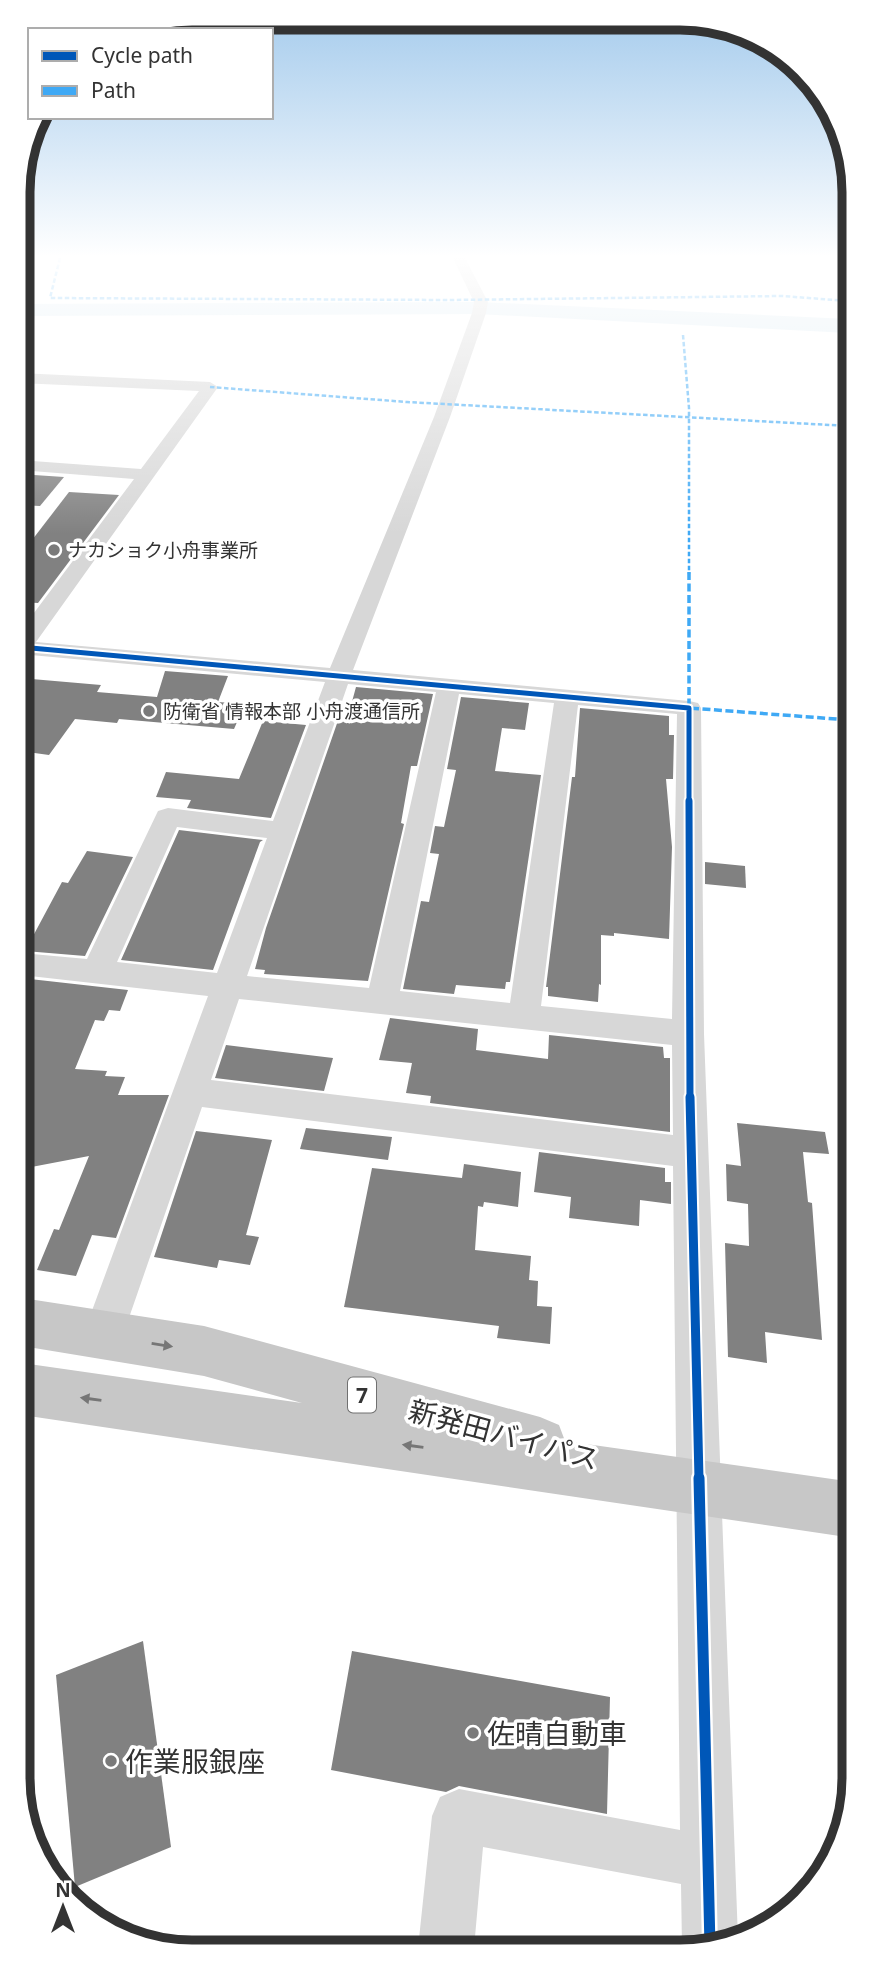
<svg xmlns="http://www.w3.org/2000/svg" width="872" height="1970" font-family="'Noto Sans','Noto Sans JP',sans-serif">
<rect width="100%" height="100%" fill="#fff"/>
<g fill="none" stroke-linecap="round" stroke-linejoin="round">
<polygon fill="#ddebf3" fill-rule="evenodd" points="478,302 849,319 849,333 478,314 18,316 18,304"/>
</g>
<g fill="#818181">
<polygon points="19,474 64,477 40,506 19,505"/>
<polygon points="69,492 119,495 38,603 19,602 19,557"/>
<polygon points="165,671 228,676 218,702 245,704 234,729 119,719 117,723 75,719 49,755 20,751 20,678 101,685 97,692 157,697"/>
<polygon points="356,687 433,694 417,766 411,766 401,823 404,824 368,981 264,974 265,970 255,969 266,928 342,709 350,709"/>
<polygon points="461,697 529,703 525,730 502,728 495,771 541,775 510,982 506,982 505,989 456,985 454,994 403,989 421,901 429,902 439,854 430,853 435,826 444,827 456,770 447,769"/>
<polygon points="580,708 669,716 669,735 674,735 673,779 666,779 672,847 669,939 614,933 614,936 601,935 601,985 599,984 598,1002 548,996 548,987 546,987 572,777 575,777"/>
<polygon points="263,721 306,725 271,818 187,808 191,800 156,797 166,772 239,779"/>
<polygon points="179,830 263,840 260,842 213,970 121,960"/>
<polygon points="87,851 133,857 85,956 25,951 62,882 68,883"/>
<polygon points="705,862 745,866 746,888 705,884"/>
<polygon points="21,978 128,990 120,1011 109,1010 104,1021 95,1020 75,1069 107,1071 105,1076 125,1077 118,1095 169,1095 116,1238 92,1235 76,1276 37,1270 54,1229 59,1230 89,1156 21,1169"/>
<polygon points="390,1018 478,1029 476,1050 548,1059 549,1035 663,1047 664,1058 670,1058 670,1132 430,1103 431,1096 406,1093 412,1063 379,1060"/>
<polygon points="226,1045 333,1058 324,1091 215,1078"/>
<polygon points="737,1123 825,1132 829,1154 803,1152 808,1202 812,1203 822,1340 765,1332 767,1363 728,1357 725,1243 749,1246 748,1204 727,1201 726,1164 741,1166"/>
<polygon points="306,1128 392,1137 388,1160 300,1149"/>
<polygon points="196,1131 272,1140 246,1235 259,1237 250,1265 219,1260 217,1268 154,1257"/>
<polygon points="539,1152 665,1168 665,1182 671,1182 671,1204 640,1200 639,1226 569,1218 571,1197 534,1192"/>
<polygon points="464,1164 521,1172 518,1207 484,1202 483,1207 478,1206 475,1250 531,1256 529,1280 538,1281 537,1306 552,1307 550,1344 497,1338 499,1326 344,1307 372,1168 462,1178"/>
<polygon points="143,1641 171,1847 75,1887 56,1675"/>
<polygon points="352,1651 610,1697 607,1814 459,1786 446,1792 331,1770"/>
</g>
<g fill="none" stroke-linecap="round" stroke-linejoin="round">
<path fill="#d7d7d7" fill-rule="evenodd" d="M453 258H465L488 302 486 313 450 417 353 670 689 701 698 703 701 708 704 1034 738 1939 725 1946 682 1947 681 1884 483 1847 474 1948H418L432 1816 440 1797 459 1789 680 1830 673 1166 202 1107 123 1335 117 1349 103 1355 89 1349 83 1335 208 996 21 975V953L87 959 158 811 168 808 273 821 325 682 20 654 19 633 134 479 19 470V460L141 469 199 391 19 383V373L210 382 218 387 36 642 330 668 434 417 472 313 474 302ZM348 684 436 692 369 988 247 976ZM459 694 554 703 510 1003 400 991ZM578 705 677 714 672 1019 541 1006ZM177 827 267 838 217 973 117 962ZM239 999 672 1045 673 1135 211 1080Z"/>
<polygon fill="#c7c7c7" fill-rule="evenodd" points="22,1298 204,1326 540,1417 559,1425 565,1441 853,1482 853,1538 22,1415 22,1363 302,1403 204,1376 22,1346"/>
<g stroke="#3fa9f5" stroke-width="2.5" stroke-dasharray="4.5 2.5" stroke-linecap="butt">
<polyline points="60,258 50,298 447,300 782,296 849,301"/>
<polyline points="683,335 689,408 689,574"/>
<polyline points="210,387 407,402 849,426"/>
</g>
<polyline stroke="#3fa9f5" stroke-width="3.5" stroke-dasharray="8 3.5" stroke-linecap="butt" points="689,572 689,708 850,720"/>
<defs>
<polyline id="cycleway-far3" points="20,647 689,708 689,803"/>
<polyline id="cycleway-far2" points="689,801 690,1098"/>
<polyline id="cycleway-far1" points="690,1097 699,1479"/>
<polyline id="cycleway" points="699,1478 710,1947"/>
</defs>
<use href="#cycleway-far3" stroke="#fff" stroke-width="9"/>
<use href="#cycleway-far2" stroke="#fff" stroke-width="11"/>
<use href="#cycleway-far1" stroke="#fff" stroke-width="13"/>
<use href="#cycleway" stroke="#fff" stroke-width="16"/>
<use href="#cycleway-far3" stroke="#0057b8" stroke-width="5"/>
<use href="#cycleway-far2" stroke="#0057b8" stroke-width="7"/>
<use href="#cycleway-far1" stroke="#0057b8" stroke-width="9"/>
<use href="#cycleway" stroke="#0057b8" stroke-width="11"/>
</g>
<defs><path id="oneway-solid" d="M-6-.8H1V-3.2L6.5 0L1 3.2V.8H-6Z" transform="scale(1.75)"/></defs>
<g fill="#767676">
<use href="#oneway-solid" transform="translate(162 1345) rotate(9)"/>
<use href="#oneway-solid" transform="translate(91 1399) rotate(-172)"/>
<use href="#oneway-solid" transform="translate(413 1446) rotate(-172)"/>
</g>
<linearGradient id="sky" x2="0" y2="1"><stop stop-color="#a3caec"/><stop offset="0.48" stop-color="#fff"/><stop offset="1" stop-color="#fff" stop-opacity="0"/></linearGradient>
<rect width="872" height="534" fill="url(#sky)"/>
<g fill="#7a7a7a" stroke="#fff" stroke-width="2.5">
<circle cx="54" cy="550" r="7"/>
<circle cx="149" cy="711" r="7"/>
<circle cx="473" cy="1733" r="7"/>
<circle cx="111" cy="1761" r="7"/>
</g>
<g text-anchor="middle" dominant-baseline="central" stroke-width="7" stroke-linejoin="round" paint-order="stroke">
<g font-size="19" fill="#333" stroke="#fff" text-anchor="start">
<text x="68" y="550">ナカショク小舟事業所</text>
<text x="163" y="711">防衛省 情報本部 小舟渡通信所</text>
</g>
<rect fill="#fff" stroke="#707070" stroke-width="2" x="348" y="1377.5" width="28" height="35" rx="5"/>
<g font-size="21" font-weight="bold" fill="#333">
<text x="362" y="1395">7</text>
</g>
<g font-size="28" fill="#333" stroke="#fff">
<text transform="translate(504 1434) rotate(15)">新発田バイパス</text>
</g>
<g font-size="28" fill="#333" stroke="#fff" text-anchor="start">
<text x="487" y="1733">佐晴自動車</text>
<text x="125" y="1761">作業服銀座</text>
</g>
</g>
<path d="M0 0H872V1970H0ZM192 30H680A162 162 0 0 1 842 192V1778A162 162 0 0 1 680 1940H192A162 162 0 0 1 30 1778V192A162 162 0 0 1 192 30Z" fill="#fff" fill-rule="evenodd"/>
<path fill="none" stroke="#333" stroke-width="9" d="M192 30H680A162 162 0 0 1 842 192V1778A162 162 0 0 1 680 1940H192A162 162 0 0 1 30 1778V192A162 162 0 0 1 192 30Z"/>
<rect x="28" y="28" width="245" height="91" fill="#ffffff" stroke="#adadad" stroke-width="2"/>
<rect x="42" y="51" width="35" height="10" fill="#0057b8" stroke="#adadad" stroke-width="2"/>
<text x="91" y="63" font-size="21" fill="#333333">Cycle path</text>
<rect x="42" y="86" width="35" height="10" fill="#3fa9f5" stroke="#adadad" stroke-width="2"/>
<text x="91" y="98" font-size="21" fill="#333333">Path</text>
<g transform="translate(63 1907)" stroke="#ffffff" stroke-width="5" paint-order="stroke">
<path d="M0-5L12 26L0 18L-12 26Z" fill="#333333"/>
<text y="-10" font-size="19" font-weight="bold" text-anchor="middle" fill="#333333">N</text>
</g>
</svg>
